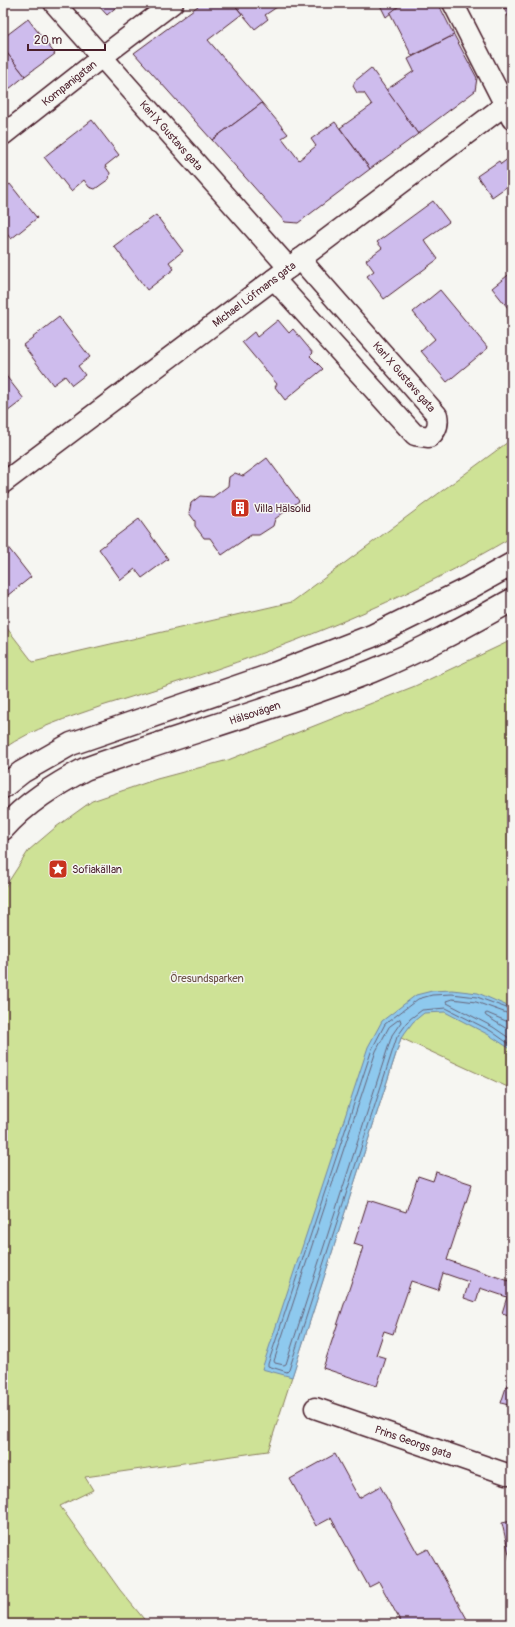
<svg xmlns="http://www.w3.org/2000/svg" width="515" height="1627" font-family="Pangolin,sans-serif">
<rect width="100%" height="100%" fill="#f6f6f2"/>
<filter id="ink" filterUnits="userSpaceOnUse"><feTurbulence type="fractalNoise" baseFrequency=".025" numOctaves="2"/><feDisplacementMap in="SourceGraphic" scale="8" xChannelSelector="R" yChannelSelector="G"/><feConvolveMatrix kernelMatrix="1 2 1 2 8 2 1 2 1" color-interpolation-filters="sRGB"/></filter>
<g filter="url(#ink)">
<g fill="#cee296" stroke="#8c8060">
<path d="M512 439V537C419 592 320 634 217 669 179 682 141 694 102 706 68 718 33 728 3 749V623L33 662 292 602Z"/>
<polygon points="512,640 512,1089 401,1038 268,1451 85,1477 93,1490 60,1506 120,1590 148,1624 3,1624 3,891 5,887 29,850 56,827 92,801 157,779 228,760 415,686"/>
</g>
<polygon fill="#8ec9ee" stroke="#7385a0" points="452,990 478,993 512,1008 512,1050 489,1035 445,1012 424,1013 413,1022 401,1038 292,1377 262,1369 368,1047 382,1021 416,995 432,991"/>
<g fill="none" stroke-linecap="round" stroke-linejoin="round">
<g stroke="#656379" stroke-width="1">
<polyline points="512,1010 477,997 452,994 432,995 418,999 385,1024 372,1049 268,1364 268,1366 287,1372 289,1370 397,1037 410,1019 422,1010 446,1008 491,1031 512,1046"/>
<polyline points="512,1015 476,1002 452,999 446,1001 447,1003 493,1027 512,1040"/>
<polygon points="400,1019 401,1022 392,1035 286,1364 284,1365 275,1363 274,1361 376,1051 389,1027"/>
<polyline points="512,1021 506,1021 487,1013 485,1014 486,1016 512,1032"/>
</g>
</g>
<g fill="#cebced" stroke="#4a1f2b">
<polygon points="3,3 12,3 3,10"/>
<polygon points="96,3 121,3 107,15"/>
<polygon points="202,3 233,3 242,14 208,40 262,103 212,140 134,53"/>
<polygon points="233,3 283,3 265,15 268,19 255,29"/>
<polygon points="379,3 403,3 386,17"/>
<polygon points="403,3 438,3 454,35 412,56 390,13"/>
<polygon points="502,3 512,3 512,5 504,9"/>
<polygon points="512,5 512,23 504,9"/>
<polygon points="28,19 55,54 25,76 3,48 3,38"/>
<polygon points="454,35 477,78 475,91 418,134 386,90 414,71 408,59"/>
<polygon points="3,48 25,76 3,94"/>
<polygon points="371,68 418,134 370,169 340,128 372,105 364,93 357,93 353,86 355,81"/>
<polygon points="262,103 288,134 282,138 299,160 316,146 311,139 335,122 370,169 298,223 285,222 212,140"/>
<polygon points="92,120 119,155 105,166 110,173 109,179 95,189 89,187 84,180 71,191 44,157"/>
<polygon points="509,158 512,161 512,167 507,170 512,177 512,183 492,197 477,176 499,161 501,164"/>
<polygon points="10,184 37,218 11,239 3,229 3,189"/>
<polygon points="433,201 449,222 424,240 438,259 384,299 367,276 374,271 366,260 382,248 377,242"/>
<polygon points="156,215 183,251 169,262 174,269 147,290 114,246"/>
<polygon points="512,272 512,313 492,288"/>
<polygon points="440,290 488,348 447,382 421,351 435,339 413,312"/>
<polygon points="59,317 90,357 78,366 85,375 72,385 65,376 53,385 23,345"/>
<polygon points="278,320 289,333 293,329 313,353 310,356 323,369 285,400 275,387 277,384 242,342 254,332 257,337"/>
<polygon points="3,372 24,399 3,415"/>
<polygon points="267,458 299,501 275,519 273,526 259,535 251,535 222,555 210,538 204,538 195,526 195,521 189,513 191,503 200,496 213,497 228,486 229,477 235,473 243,476"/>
<polygon points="139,519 168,559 142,578 135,569 121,580 99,549"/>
<polygon points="3,541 31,577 3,599"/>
<polygon points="436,1172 472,1184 447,1260 512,1282 512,1316 502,1313 507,1297 480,1288 476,1302 464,1298 469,1282 443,1273 438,1290 411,1281 393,1334 384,1331 376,1355 386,1358 377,1386 323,1368 363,1247 354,1244 368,1200 406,1212 418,1176 433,1181"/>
<polygon points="512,1369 512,1406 501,1403"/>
<polygon points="335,1454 359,1498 380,1486 418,1554 428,1549 467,1619 462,1621 463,1624 402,1624 379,1582 369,1587 331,1518 316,1526 290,1479"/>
<polygon points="512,1521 512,1567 502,1523"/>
</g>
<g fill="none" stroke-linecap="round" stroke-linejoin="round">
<defs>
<g id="street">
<path id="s1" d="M54 3 289 268"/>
<polyline points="453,3 512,119"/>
<path id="s2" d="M3 135 102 57 173 3"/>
<path d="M274 279 415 435 429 437C437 431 439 425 437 415L300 259"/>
<path id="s3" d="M3 483 505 105"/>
<path id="s4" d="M315 1408 507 1474H512"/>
</g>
<g id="secondary">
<polyline points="3,787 22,772 71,744 274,674 372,636 469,588 512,564"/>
<path id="s5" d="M3 829C26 803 55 785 85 769 180 735 278 708 372 671 421 651 466 626 512 600"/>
</g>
</defs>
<use href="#street" stroke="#4a1f2b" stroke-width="23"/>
<use href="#secondary" stroke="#4a1f2b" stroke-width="25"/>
<use href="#street" stroke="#f6f6f2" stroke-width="20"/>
<use href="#secondary" stroke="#f6f6f2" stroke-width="22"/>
</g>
</g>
<defs>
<symbol id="building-square" viewBox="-11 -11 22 22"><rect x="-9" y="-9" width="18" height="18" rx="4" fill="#c8321e" stroke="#f6f6f2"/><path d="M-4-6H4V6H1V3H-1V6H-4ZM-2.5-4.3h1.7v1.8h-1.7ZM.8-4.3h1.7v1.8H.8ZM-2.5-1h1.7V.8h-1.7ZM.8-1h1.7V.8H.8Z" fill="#fff"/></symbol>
<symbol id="sight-square" viewBox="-11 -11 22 22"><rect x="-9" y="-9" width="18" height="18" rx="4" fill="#c8321e" stroke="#f6f6f2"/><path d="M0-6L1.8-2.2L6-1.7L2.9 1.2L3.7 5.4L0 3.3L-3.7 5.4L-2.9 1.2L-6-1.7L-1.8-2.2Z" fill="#fff"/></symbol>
</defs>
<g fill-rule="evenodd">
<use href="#building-square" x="229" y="497" width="22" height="22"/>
<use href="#sight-square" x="47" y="858" width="22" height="22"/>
</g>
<g text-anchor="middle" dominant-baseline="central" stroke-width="3" stroke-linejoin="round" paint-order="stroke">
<g font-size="11" fill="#4a1f2b" stroke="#f6f6f2">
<text stroke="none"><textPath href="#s2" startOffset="84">Kompanigatan</textPath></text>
<text stroke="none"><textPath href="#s1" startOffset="177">Karl X Gustavs gata</textPath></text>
<text stroke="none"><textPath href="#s3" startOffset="314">Michael Löfmans gata</textPath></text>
<text transform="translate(404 377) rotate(49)">Karl X Gustavs gata</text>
<text stroke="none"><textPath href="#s5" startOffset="281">Hälsovägen</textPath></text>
<text stroke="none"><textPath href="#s4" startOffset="104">Prins Georgs gata</textPath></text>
</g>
<g font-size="11" fill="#4a1f2b" stroke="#f6f6f2" text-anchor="start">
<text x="254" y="508">Villa Hälsolid</text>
<text x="72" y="869">Sofiakällan</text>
</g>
<g font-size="11" fill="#6b5046" stroke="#f6f6f2">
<text x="207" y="978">Öresundsparken</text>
</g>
</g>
<rect width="515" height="1627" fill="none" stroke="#f6f6f2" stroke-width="16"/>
<rect x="8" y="8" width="499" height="1611" fill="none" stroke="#4a1f2b" stroke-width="1.5" filter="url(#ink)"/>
<path d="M28 44v6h77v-6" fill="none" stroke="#4a1f2b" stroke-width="2"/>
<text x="34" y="44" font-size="12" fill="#4a1f2b" stroke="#f6f6f2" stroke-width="3" paint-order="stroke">20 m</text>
</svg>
